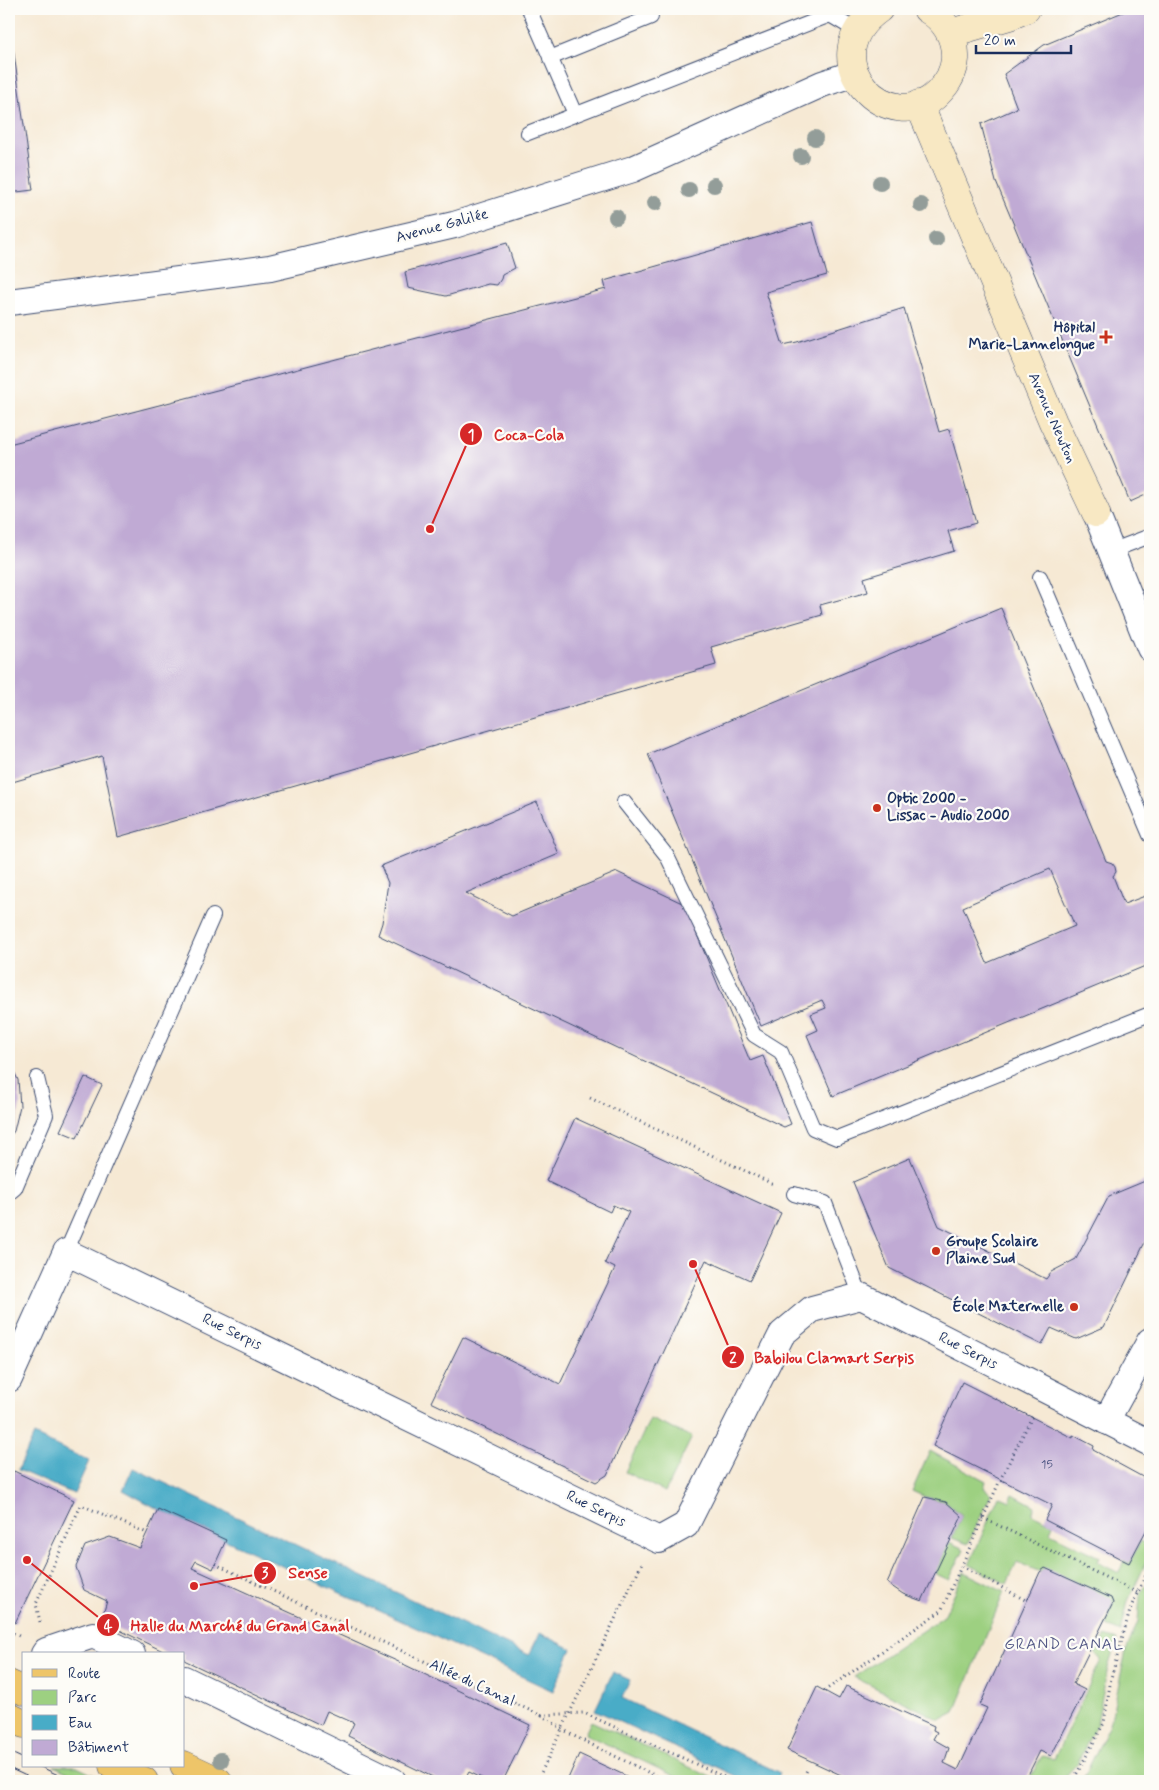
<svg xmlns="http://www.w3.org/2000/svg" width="1159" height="1790" font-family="Mynerve,sans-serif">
<rect width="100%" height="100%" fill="#fdfcf7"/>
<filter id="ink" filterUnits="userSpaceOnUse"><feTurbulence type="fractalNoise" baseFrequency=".02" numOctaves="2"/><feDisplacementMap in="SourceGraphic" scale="10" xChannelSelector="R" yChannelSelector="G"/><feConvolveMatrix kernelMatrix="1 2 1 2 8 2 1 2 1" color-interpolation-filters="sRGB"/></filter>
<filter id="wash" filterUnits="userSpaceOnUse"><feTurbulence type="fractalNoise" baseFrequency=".0096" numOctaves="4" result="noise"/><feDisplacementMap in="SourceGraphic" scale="20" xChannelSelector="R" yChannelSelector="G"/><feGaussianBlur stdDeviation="1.12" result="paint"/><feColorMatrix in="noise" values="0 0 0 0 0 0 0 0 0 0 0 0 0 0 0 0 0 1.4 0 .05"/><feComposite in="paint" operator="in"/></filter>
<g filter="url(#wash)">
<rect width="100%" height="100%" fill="#f6e9d4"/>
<g fill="#9dd081" stroke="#5c8070">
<polygon points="650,1419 692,1437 665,1492 625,1472"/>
<polygon points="930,1451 986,1481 984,1488 991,1494 968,1544 952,1538 962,1515 946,1502 925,1497 912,1491"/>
<polygon points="1013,1494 1035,1506 1032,1514 1053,1524 1050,1533 1099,1557 1097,1562 1119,1573 1124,1560 1129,1563 1141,1541 1150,1546 1150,1554 1128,1601 1121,1632 1107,1626 1112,1603 1017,1562 1007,1584 969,1565 999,1496 1010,1501"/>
<polygon points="949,1542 964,1549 949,1580 934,1573"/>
<polygon points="964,1572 1004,1592 955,1712 940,1720 854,1677 944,1616"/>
<polygon points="1150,1579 1150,1781 1079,1781 1085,1775 1110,1724 1126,1651 1138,1621 1140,1595"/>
<polygon points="1105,1636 1117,1640 1107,1671 1097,1723 1077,1764 1061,1781 1028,1781 1042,1756 1054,1759 1101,1660 1095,1653"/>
<polygon points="591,1721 719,1781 685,1781 585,1734"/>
<polygon points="54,1766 75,1766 106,1781 86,1781"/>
</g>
<g fill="#48acc7" stroke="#326e92">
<polygon points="34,1435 89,1461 74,1494 18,1470"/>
<polygon points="133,1468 529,1655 540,1633 572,1649 553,1691 158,1509 123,1490"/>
<polygon points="613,1672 630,1680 622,1698 780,1773 776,1781 746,1781 595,1710"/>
</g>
<g id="blocks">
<g fill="#c0aad4" fill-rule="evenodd">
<polygon points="1130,9 1150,9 1150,493 1130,502 996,182 981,124 1017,108 1004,74 1044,45"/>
<polygon points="9,18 33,190 9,193"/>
<polygon points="812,222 827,275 766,292 783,345 797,342 904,308 939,432 949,429 976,523 948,531 954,551 864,578 868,592 820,605 822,615 711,647 716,665 118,837 102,756 9,783 9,444 606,289 604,281"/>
<polygon points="507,243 515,268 502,275 501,279 497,285 488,284 446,296 408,288 405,272"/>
<path d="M1001 608 1106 861 1112 863 1115 867 1116 872 1113 876 1124 904 1145 896 1150 908V964L833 1096 807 1035 818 1030 811 1014 826 1008 822 1000 761 1026 648 754ZM1050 869 1075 926 987 963 963 907Z"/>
<polygon points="537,802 559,854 466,893 512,916 617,872 684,904 750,1061 763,1056 791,1124 784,1127 378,935 382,923 388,883 381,866"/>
<polygon points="9,1061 18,1080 20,1106 14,1131 9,1138"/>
<polygon points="85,1077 102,1085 77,1138 60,1131"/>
<polygon points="575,1118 781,1213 750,1280 706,1260 607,1475 596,1482 431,1402 463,1337 560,1384 615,1268 605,1263 629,1212 613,1205 610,1212 546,1181"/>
<polygon points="910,1158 939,1226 1046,1279 1051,1272 1076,1259 1109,1196 1150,1179 1150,1240 1145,1242 1104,1327 1076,1339 1051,1328 1042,1345 889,1268 853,1182"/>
<polygon points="962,1382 1073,1438 1073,1435 1094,1446 1093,1450 1150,1481 1150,1523 1129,1563 1045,1520 1052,1505 933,1446"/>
<polygon points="14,1471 74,1500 15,1623 9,1620 9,1483"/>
<polygon points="925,1497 946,1502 962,1516 922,1601 903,1594 887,1583"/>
<polygon points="158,1509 226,1540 213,1569 196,1561 192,1568 401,1663 530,1725 503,1781 488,1781 469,1772 464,1781 441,1781 348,1736 354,1723 327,1711 321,1725 184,1660 184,1654 169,1654 101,1621 107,1601 84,1590 76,1567 85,1546 110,1537 140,1548"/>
<polygon points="1045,1568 1111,1598 1113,1603 1073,1684 1085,1690 1051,1756 1040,1751 1025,1781 854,1781 787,1750 817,1687 839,1699 846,1686 934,1726 933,1730 937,1732 933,1739 949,1748 944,1763 958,1770 987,1708 980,1705 1040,1572"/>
<polygon points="579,1754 637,1781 567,1781"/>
</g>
</g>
</g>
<g filter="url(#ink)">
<use href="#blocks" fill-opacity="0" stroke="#3c4b70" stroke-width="1"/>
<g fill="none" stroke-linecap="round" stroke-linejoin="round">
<defs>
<g id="lane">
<polyline points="529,9 575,114"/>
<polyline points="827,9 830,15 857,31"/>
<polyline points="550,58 651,17"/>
<polyline points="528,133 830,15"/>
<polyline points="1111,551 1150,536"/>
<polyline points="1040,577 1150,835"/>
<polyline points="624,802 667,856 754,1035 781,1052 813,1128 837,1138 1150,1014"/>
<polyline points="9,1193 15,1188 46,1115 37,1078"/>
<polyline points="794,1194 825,1203 861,1296"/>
<polyline points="66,1252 213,916"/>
</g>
<g id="street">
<polyline points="9,302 270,268 454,225 633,169 822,84 855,73"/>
<polyline points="1096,513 1150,648"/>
<polyline points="9,1379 66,1252 659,1540 686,1525 782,1334 812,1309 861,1296 1150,1443"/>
<polyline points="1106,1421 1150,1341"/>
<polyline points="44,1654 46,1651 93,1635 132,1654"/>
<polyline points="184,1679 393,1781"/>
</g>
<g id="secondary">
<path d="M879 9C807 60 892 141 938 93 948 83 954 73 955 59 956 37 945 20 927 9"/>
<polyline points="951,33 1009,16 1026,9"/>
<polyline points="919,104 1053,422 1096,513"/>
</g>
<g id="primary">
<polyline points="9,1684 24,1691"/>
<polyline points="9,1717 24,1724"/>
<polyline points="184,1765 218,1781"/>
<polyline points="113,1766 144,1781"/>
</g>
</defs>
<use href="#lane" stroke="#3c4b70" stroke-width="16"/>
<use href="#street" stroke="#3c4b70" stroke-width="28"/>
<use href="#secondary" stroke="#3c4b70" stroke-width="29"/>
<use href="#primary" stroke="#3c4b70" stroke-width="29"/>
<g stroke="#3c4b70" stroke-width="3" stroke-dasharray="1 4" stroke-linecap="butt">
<polyline points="590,1098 773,1184"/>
<polyline points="983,1518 1138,1593"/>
<polyline points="215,1564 540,1715 584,1713 733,1781"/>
<polyline points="962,1566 1027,1601"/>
<polyline points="40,1622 36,1604 81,1505 147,1533"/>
<polyline points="9,1631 21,1637"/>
<polyline points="824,1691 941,1611 1002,1476 1033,1415"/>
<polyline points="541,1715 572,1735 666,1781"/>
<polyline points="537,1781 642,1563"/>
<polyline points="802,1781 807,1770"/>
<polyline points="1070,1781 1076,1775 1104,1723 1111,1678 1131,1607 1150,1566"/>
</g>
<use href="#lane" stroke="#fff" stroke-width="14"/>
<use href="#street" stroke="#fff" stroke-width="26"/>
<use href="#secondary" stroke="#f8e8c3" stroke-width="28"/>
<use href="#primary" stroke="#eec569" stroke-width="28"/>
<g stroke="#1b2f5e" stroke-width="1">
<polyline points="9,1752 24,1759"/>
<polyline points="39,1766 71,1781"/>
<polyline points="9,1768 37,1781"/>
</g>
</g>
<g fill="#939d99">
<circle cx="815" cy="138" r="8"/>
<circle cx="801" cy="156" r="8"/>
<circle cx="880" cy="183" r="8"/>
<circle cx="714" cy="185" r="8"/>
<circle cx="689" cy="190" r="8"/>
<circle cx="655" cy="203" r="8"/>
<circle cx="921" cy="205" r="8"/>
<circle cx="616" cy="217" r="8"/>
<circle cx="936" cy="239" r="8"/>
<circle cx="221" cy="1760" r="8"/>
</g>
</g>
<g fill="#c8321e" stroke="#fdfcf7" stroke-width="2">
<path d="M1103.5 329.5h5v5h5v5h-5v5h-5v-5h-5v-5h5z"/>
<circle cx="877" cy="808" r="5"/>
<circle cx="936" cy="1251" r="5"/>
<circle cx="1074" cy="1307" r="5"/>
</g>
<g text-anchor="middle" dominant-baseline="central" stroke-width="4.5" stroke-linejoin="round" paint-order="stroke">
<g font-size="12" fill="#444e7c">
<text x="1047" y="1465">15</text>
</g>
<g font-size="15" fill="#1b2f5e" stroke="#fdfcf7">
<text transform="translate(442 226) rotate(-15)">Avenue Galilée</text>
<text transform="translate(1052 418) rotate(66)">Avenue Newton</text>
<text transform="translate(232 1332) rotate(26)">Rue Serpis</text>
<text transform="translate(968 1351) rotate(27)">Rue Serpis</text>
<text transform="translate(596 1509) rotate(26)">Rue Serpis</text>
<text transform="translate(472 1683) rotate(25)">Allée du Canal</text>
</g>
<g font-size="15" font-weight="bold" fill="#1b2f5e" stroke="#fdfcf7" text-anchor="end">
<text x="1095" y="328">Hôpital<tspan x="1095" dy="17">Marie-Lannelongue</tspan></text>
<text x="887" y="799" text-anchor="start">Optic 2000 -<tspan x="887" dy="17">Lissac - Audio 2000</tspan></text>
<text x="946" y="1242" text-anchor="start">Groupe Scolaire<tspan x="946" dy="17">Plaine Sud</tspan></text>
<text x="1064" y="1307">École Maternelle</text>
</g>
<g font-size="16" letter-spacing="1" fill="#555a87" stroke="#fdfcf7">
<text x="1064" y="1644">GRAND CANAL</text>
</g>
</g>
<path fill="none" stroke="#d62828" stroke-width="2" d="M430 529L471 434M693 1264L733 1357M194 1586L265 1573M27 1560L108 1625"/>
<g fill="#d62828" stroke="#fdfcf7" stroke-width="2">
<circle cx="430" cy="529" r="5"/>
<circle cx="693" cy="1264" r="5"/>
<circle cx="194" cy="1586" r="5"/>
<circle cx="27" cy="1560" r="5"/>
<circle cx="471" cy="434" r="12"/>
<circle cx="733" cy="1357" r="12"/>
<circle cx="265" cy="1573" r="12"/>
<circle cx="108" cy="1625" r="12"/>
</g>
<g font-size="15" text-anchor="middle" font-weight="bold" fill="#fff">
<text x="471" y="440">1</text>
<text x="733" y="1363">2</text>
<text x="265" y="1578">3</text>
<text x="108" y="1631">4</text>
</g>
<g font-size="16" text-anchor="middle" font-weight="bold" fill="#d62828" stroke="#fdfcf7" stroke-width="4.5" stroke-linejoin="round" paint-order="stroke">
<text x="529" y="440">Coca-Cola</text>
<text x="834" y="1363">Babilou Clamart Serpis</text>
<text x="308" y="1578">Sense</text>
<text x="240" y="1631">Halle du Marché du Grand Canal</text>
</g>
<rect width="1159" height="1790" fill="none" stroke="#fdfcf7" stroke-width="30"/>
<rect x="22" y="1652" width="162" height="115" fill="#fdfcf7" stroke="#a3aaba"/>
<rect x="32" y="1669" width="25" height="8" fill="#eec569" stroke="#a3aaba"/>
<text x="68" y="1678" font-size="15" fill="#1b2f5e">Route</text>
<rect x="32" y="1690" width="25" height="15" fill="#9dd081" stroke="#a3aaba"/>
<text x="68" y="1702" font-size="15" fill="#1b2f5e">Parc</text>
<rect x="32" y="1715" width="25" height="15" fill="#48acc7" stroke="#a3aaba"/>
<text x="68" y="1728" font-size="15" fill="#1b2f5e">Eau</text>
<rect x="32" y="1740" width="25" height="15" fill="#c0aad4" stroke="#a3aaba"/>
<text x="68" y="1752" font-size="15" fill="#1b2f5e">Bâtiment</text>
<path d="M976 45v8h95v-8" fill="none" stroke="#1b2f5e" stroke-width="2.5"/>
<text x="984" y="45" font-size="15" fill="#1b2f5e" stroke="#fdfcf7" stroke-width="4" paint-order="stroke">20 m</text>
</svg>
